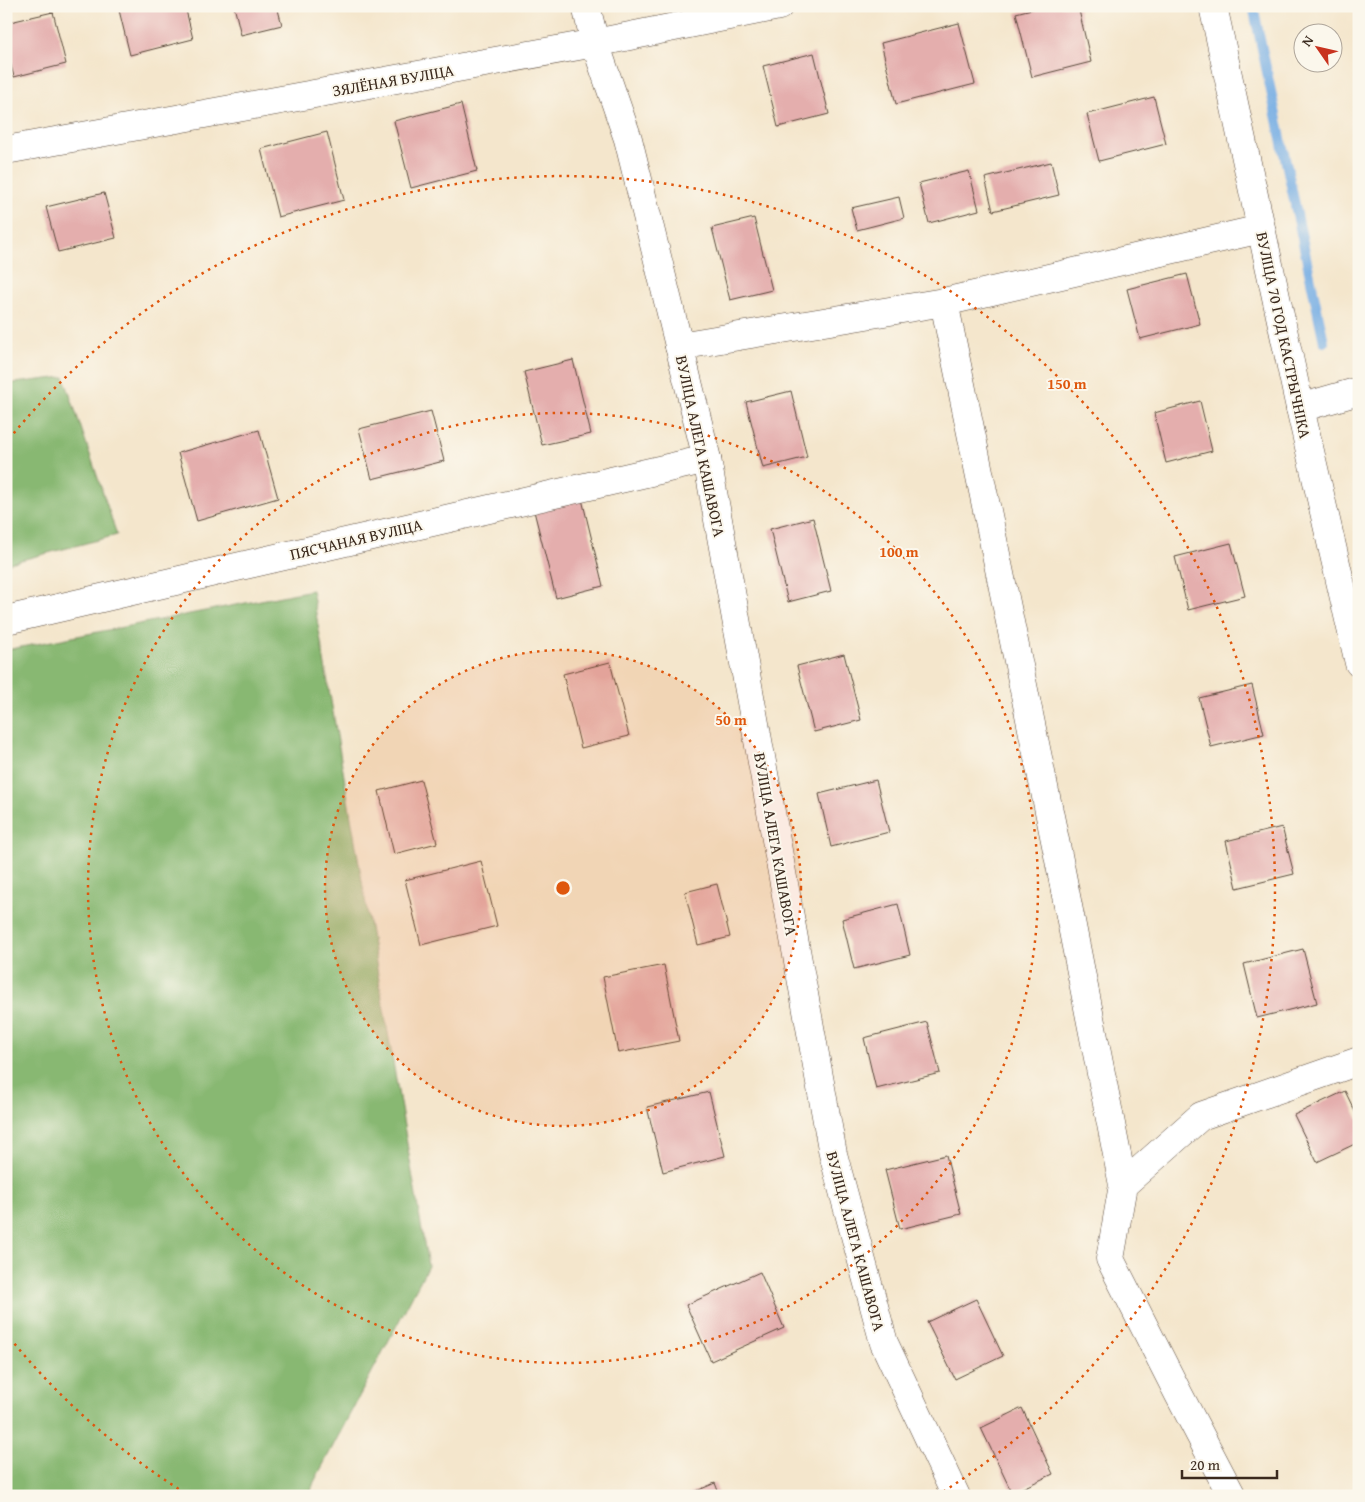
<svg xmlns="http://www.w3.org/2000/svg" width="1365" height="1502" font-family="'Gentium Book Plus',serif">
<rect width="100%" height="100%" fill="#fbf7ec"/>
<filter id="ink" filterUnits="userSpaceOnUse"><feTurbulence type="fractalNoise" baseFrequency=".02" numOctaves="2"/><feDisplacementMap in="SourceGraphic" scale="10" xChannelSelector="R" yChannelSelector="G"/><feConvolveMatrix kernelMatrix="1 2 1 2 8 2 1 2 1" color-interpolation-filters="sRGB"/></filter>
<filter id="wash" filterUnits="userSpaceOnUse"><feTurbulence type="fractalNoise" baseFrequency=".0096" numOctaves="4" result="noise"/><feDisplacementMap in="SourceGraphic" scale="20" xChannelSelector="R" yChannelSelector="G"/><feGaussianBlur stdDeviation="1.12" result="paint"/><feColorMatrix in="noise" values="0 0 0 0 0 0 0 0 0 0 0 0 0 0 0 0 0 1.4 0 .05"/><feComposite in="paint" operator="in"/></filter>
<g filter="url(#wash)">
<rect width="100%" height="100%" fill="#f4e6cc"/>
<g fill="#88b872" stroke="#627148">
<polygon points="64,377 117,535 6,564 6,384"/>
<polygon points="312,590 428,1266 314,1482 309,1496 6,1496 6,650"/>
</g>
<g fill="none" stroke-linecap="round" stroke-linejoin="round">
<polyline stroke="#73ace3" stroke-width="10" points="1253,6 1324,342"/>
</g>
<g id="blocks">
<g fill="#e4aead">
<polygon points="118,6 185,6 193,39 130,55"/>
<polygon points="234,6 277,6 282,25 241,35"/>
<polygon points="1043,6 1078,6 1091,62 1032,77 1016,13"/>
<polygon points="53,12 66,64 14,77 6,46 6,23"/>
<polygon points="959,23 975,84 896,104 881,43"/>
<polygon points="814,53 829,114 778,127 763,66"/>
<polygon points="1154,97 1166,144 1099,161 1087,114"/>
<polygon points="461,104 477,171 411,188 394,121"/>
<polygon points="327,132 344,200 278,217 261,149"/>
<polygon points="1051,162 1059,195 993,211 985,178"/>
<polygon points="969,171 979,210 929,223 919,183"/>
<polygon points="104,193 116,238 58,252 46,207"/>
<polygon points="899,197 904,218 857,230 851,208"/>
<polygon points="754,218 772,290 730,300 712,228"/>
<polygon points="1187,274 1200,324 1140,339 1127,289"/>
<polygon points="573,360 591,434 542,445 524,372"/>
<polygon points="791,391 807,457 763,468 746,402"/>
<polygon points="1200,401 1212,451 1166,463 1154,413"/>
<polygon points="431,411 444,461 372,479 359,429"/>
<polygon points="259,430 278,498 197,521 178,453"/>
<polygon points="582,499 603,586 556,598 534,511"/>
<polygon points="813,518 831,591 788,602 770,529"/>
<polygon points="1231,543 1245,596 1188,610 1175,557"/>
<polygon points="844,654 861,720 814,732 797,666"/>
<polygon points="610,662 629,736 581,748 563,674"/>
<polygon points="1252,685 1264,734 1211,747 1199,698"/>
<polygon points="421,780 437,843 394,854 379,791"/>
<polygon points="876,780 889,832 831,847 819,794"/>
<polygon points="1282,827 1294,874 1237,888 1226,841"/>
<polygon points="481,861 497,926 421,945 405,880"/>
<polygon points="717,884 730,937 698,945 685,892"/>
<polygon points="898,904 910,955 854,969 842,919"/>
<polygon points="1303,949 1317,1003 1257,1018 1244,964"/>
<polygon points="664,965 679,1041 618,1053 603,977"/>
<polygon points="927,1022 940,1073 876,1089 864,1038"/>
<polygon points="1345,1091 1359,1120 1359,1142 1317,1162 1294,1115"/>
<polygon points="709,1092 725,1156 663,1172 647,1107"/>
<polygon points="946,1155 961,1214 900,1229 885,1170"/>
<polygon points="760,1272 784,1328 711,1361 686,1305"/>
<polygon points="976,1299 1003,1356 955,1379 927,1322"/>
<polygon points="1022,1408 1053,1474 1012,1493 981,1428"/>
<polygon points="715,1483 720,1496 685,1496"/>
</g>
</g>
</g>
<g filter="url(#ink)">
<use href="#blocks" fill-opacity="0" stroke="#574638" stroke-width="1"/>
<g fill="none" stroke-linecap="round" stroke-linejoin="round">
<defs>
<g id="minor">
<polyline points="586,6 595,43 628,139 707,459 833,1154 884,1343 956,1496"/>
<polyline points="1213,6 1300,408 1359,663"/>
<polyline points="6,150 595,43 779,6"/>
<polyline points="944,302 1057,850 1123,1185"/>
<polyline points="679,346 944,302 1261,229"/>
<polyline points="1300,408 1359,391"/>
<polyline points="6,620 707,459"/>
<polyline points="1232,1496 1178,1393 1110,1259 1123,1185 1201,1116 1359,1061"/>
</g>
</defs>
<use href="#minor" stroke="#574638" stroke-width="29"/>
<use href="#minor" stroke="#fff" stroke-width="28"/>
</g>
</g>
<circle cx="563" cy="888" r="238" fill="#df570d" fill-opacity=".12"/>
<g fill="none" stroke="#df570d" stroke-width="2.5" stroke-dasharray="2.5 5">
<circle cx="563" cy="888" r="238"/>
<circle cx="563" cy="888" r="475"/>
<path d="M185 1493A713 713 0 0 1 9 1337M9 439A713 713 0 1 1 941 1493"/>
</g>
<g text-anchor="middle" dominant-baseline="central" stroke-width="4" stroke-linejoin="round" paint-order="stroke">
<g font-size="16" fill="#3b2a1e" stroke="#fbf7ec">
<text transform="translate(393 80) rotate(-10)">ЗЯЛЁНАЯ ВУЛІЦА</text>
<text transform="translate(1284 335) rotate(78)">ВУЛІЦА 70 ГОД КАСТРЫЧНІКА</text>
<text transform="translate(701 446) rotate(78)">ВУЛІЦА АЛЕГА КАШАВОГА</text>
<text transform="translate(356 539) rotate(-13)">ПЯСЧАНАЯ ВУЛІЦА</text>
<text transform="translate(776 844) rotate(80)">ВУЛІЦА АЛЕГА КАШАВОГА</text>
<text transform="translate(856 1241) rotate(75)">ВУЛІЦА АЛЕГА КАШАВОГА</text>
</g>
</g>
<circle cx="563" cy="888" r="8" fill="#df570d" stroke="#fbf7ec" stroke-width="2.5"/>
<g font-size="15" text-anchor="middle" font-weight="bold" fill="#df570d" stroke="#fbf7ec" stroke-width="4" stroke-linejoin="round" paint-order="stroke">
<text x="1067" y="389">150 m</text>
<text x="899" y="557">100 m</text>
<text x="731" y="725">50 m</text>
</g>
<rect width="1365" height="1502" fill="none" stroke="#fbf7ec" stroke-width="25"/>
<g transform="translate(1318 48) rotate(304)"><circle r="24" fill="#fbf7ec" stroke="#aea59a"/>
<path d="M0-4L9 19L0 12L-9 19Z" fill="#c8321e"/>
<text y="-8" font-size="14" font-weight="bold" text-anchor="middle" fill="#3b2a1e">N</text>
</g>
<path d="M1182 1470v8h95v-8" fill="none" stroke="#3b2a1e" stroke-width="2.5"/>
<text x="1190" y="1470" font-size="15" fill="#3b2a1e" stroke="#fbf7ec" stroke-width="4" paint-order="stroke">20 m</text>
</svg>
